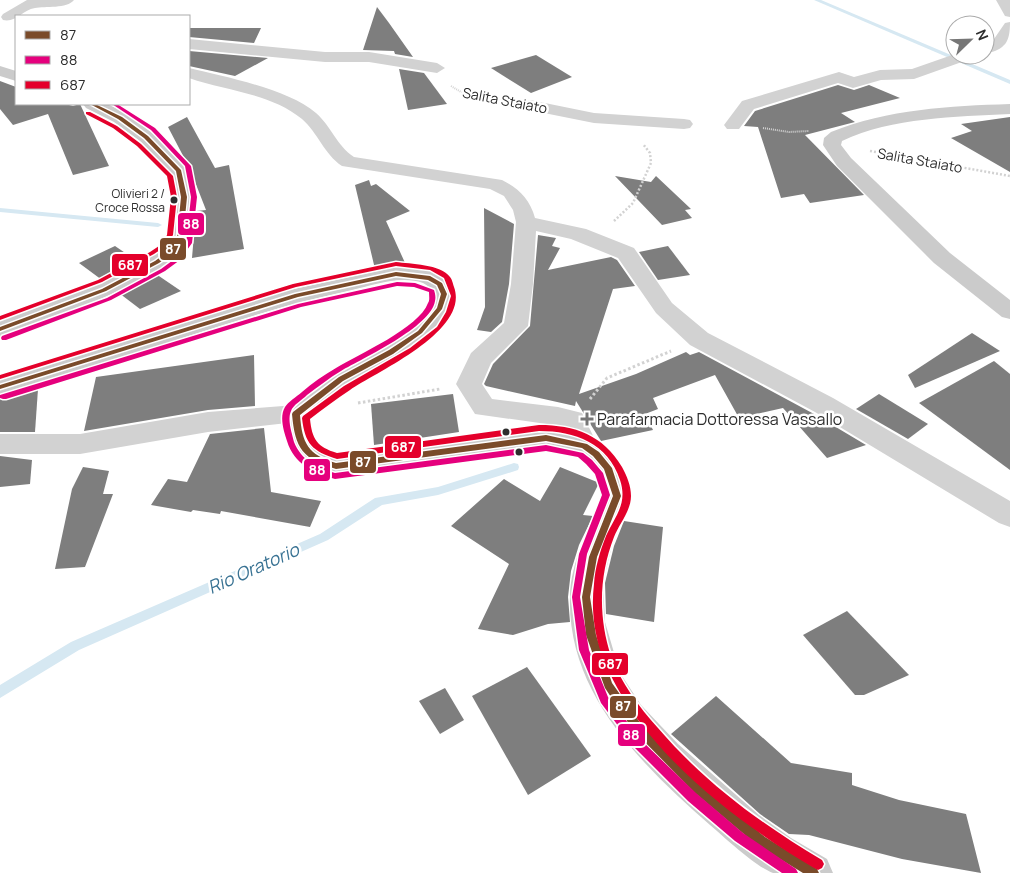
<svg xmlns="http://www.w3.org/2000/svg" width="1010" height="873" font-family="Manrope,sans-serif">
<rect width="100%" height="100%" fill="#fff"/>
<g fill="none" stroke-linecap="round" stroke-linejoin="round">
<g fill="#d6e8f2" fill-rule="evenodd">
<polygon points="814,0 821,0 1010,80 1010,84"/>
<polygon points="0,208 158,223 162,225 158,227 0,212"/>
<polygon points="514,463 518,464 519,467 518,470 438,495 382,505 328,540 79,650 0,698 0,685 71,642 320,534 375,498 438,487"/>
</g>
</g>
<g fill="#7e7e7e">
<polygon points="377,7 389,23 413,57 395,54 394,51 363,50"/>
<polygon points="189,28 261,28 254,43 189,37"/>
<polygon points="189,51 268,58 235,76 189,66"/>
<polygon points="536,55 572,77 531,93 491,68"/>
<polygon points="399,69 424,73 447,104 408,110"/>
<polygon points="0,81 16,87 16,104 65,104 73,106 80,104 109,166 73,175 48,114 13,125 0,109"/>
<polygon points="838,85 854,90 869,85 900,98 841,113 855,122 805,135 864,195 810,203 804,194 781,198 758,127 744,126 755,111"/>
<polygon points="187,117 215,168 229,165 244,249 192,258 196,211 206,210 190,169 168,127"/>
<polygon points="1010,117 1010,172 951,138 972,131 961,124"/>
<polygon points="615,176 651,182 656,176 691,209 685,210 692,218 662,225"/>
<polygon points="369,180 371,186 376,184 410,211 386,221 406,265 375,269 355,185"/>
<polygon points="484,208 514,224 509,284 502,322 491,332 477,330 485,307"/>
<polygon points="538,235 556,238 552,246 560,248 548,270 611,257 617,260 635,286 613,289 579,394 636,374 686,352 690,355 699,352 814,414 866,445 827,458 783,408 739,418 715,375 653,398 658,409 645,414 653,430 601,441 576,401 575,406 486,386 484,384 493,364 530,326"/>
<polygon points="115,246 137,261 102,280 79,263"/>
<polygon points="668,246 690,275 658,280 639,252"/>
<polygon points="156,274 181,291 140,309 119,293"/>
<polygon points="972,333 1000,351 915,388 908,375"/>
<polygon points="254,355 255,406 208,410 84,431 96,377"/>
<polygon points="994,361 1010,374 1010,470 919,403"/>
<polygon points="38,389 35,432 0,432 0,398"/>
<polygon points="453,394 459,432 374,445 371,404"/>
<polygon points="879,394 928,424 908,439 856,409"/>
<polygon points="264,428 271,492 321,501 310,527 221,511 220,514 193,510 191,512 151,505 168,479 187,482 210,434"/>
<polygon points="0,456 32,460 30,484 0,487"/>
<polygon points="83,467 109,471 103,494 113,494 85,567 55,569 72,489"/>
<polygon points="560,467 597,482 598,485 583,515 593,516 579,545 571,571 568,597 570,622 548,624 513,635 478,629 509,564 451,526 504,479 540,501"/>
<polygon points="624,521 663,527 654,622 606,614 605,583 614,546"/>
<polygon points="847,611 909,675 864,695 855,695 803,635"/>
<polygon points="527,667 591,756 528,795 472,696"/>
<polygon points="445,688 464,720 440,734 419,701"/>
<polygon points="716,696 791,763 852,773 852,785 899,800 966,814 981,873 902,859 809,835 789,834 760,814 671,734"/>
</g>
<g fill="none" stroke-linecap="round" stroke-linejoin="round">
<g stroke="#d2d2d2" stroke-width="2" stroke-dasharray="1 1" stroke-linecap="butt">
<polyline points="451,86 468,96 504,101"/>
<polyline points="763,128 789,132 809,131"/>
</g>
<g stroke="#d2d2d2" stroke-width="2.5" stroke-dasharray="2 2" stroke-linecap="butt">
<polyline points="870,151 1010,176"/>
<polyline points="614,221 633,203 651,163 650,153 643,144"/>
</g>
<g stroke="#d2d2d2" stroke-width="3" stroke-dasharray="2.5 2.5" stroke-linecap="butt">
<polyline points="590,399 607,378 671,351"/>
<polyline points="358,403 440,389"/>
</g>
<g fill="#d2d2d2" fill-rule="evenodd">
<polygon points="996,0 1010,0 1010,17 1005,16"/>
<path d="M1010 22C1010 42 1006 49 985 54V43L994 39 1005 23Z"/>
<polygon points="955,54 975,55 973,58 914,79 881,80 853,88 838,83 754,109 739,129 727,129 724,125 742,101 839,72 854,77 880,70 912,69"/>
<polygon points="530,100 594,113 684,119 690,120 693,124 690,128 684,129 594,123 524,109 521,105 524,101"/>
<polygon points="296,405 305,407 309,414 305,421 208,432 80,454 0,454 0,434 80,434 208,412"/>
</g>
<g fill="#d2d2d2" fill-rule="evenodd">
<path d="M27 0H74C67 9 45 6 35 8 22 10 16 23 3 20L1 17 3 14Z"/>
<polygon points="189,39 325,52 369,52 437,63 445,68 437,73 369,62 325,62 189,49"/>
<path d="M189 68C226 77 288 89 316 113 331 126 337 146 354 157L502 180C518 188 530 199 535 218L586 229 634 248 672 303 708 333 833 398 1010 501V527L999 523 815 412 690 345 656 313 618 258 571 239 536 231 533 284 528 326 491 363 482 384 492 399 558 407 582 413 598 446 594 453 584 456 574 453 561 426 475 414 456 384 471 353 504 323 511 284 516 222 513 210 504 196 490 189 342 166C324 154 318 133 302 119 270 93 226 91 189 78Z"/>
</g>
<g fill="#cbcbcb" fill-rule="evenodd">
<polygon points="0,66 16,71 16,81 0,76"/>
<path d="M83 104C90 104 99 102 106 104 127 110 178 151 188 170 199 191 195 239 179 256 171 265 157 271 147 276 104 299 47 324 0 337V320L96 285 149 257 163 248 169 238 174 197 170 172 140 141 114 122 86 108Z"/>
<path d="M1010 104V114C955 117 893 117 842 141L841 145 851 158 950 253 1010 300V319L1002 317 934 263 837 166 823 145 824 138 831 132C888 109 950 106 1010 104Z"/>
<path d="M396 267C422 269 444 267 456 294 444 341 397 358 359 380 341 390 325 404 310 417 311 437 316 450 336 455L546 428 594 439 606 447 622 468 632 496 612 545 603 583 605 622 620 673 641 705 678 744 759 815 791 838 827 859 833 873C820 873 784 873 773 873 756 867 724 837 710 825 643 766 567 694 570 597 570 580 575 562 581 546 585 535 603 503 602 494 595 458 577 455 546 448L336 477C326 474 314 472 306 467 289 457 276 425 287 407 303 394 320 380 338 369 364 354 415 336 428 308 433 298 434 288 423 283 401 275 373 285 352 290 232 316 118 363 0 396V378L289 290Z"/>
</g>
<defs>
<g id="bus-1">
<polygon points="90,104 95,104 122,117 148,136 181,170 187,197 183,238 173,253 159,263 106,291 0,331 0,327 102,289 155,261 169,251 177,238 181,197 176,171 144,138 118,119"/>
<path d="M396 272 430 276 442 283 447 294 442 309 422 333 393 354 343 381 300 415C302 443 308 455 336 463L546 435 587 444 599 452 612 468 621 496 597 557 590 597 596 635 612 683 641 724 703 785 765 837 817 869 819 873H803L757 845 695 793 633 730 605 688 586 635 582 597 589 557 613 496 604 469 593 456 582 448 546 441 336 469C303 459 295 449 292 414L293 412 339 377 389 350 418 331 437 308 441 294 437 285 428 280 396 276 298 297 0 389V385L295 294Z"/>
</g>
<g id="bus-2">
<polygon points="112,104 117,104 155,128 191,166 197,197 192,243 180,260 165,271 111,300 6,340 2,340 1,338 2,336 107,298 161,269 176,258 186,243 191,197 185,166 151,130"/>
<path d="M397 282 415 283 434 290C435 293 436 297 435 301 431 327 363 358 341 371 329 378 318 387 307 395 302 400 293 405 291 411 287 420 292 433 294 442 301 460 317 468 335 473L546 445 583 453 592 460 603 473 610 495 587 554 580 597 589 650 608 697 642 741 696 793 743 833 796 869 798 873H782L735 841 688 801 634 747 601 703 579 650 572 597 579 554 602 495 595 474 586 464 578 457 546 451 335 479C313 473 294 464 287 441 284 432 279 417 285 407 288 402 296 397 302 392 312 383 324 375 336 368 359 354 419 328 428 303 430 300 429 296 429 292L414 287 397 286 301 307 6 399H3L0 398V395L298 304Z"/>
</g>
<g id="bus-3">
<polygon points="86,112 90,112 117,126 141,144 173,176 177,197 173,235 166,246 154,254 102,282 0,320 0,316 98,280 150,252 162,244 167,235 171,197 167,176 137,146 113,128 86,114"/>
<path d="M396 262C410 264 441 264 450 277 452 279 453 284 454 287 470 331 378 371 350 390 336 399 323 409 310 419 312 439 317 447 337 453L539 425C575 425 603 435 622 467 627 476 631 486 631 496 631 511 619 524 614 537 599 575 598 617 611 656 621 683 639 707 658 728 704 782 761 824 822 860L824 864 822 868 818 870 814 868C733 820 639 748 603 658 594 635 591 608 594 584 595 568 600 551 606 536 615 516 628 504 620 480 608 443 575 431 539 431L337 459C312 451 305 444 302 418L303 416 344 386 410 348 437 327 446 312 451 296 444 278 430 270 396 266 296 287 0 379V375L293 284Z"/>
</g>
</defs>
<use href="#bus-1" stroke="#fff" stroke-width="3"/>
<use href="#bus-2" stroke="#fff" stroke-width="3"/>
<use href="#bus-3" stroke="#fff" stroke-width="3"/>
<use href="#bus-1" fill="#7a4b2a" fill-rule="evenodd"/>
<use href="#bus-2" fill="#e5007d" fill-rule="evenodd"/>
<use href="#bus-3" fill="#e4002b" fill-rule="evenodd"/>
</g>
<g fill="#2d2d2d" stroke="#fff" stroke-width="2">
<circle cx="174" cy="200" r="4.5"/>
<circle cx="506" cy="432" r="4.5"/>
<circle cx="519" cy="452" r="4.5"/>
</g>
<path fill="#767676" stroke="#fff" stroke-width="2" d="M584.5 411.5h5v5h5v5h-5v5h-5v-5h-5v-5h5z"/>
<g text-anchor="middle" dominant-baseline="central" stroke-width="5" stroke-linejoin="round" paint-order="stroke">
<g font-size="12" fill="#2d2d2d" stroke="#fff" text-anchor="end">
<text x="165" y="193">Olivieri 2 /<tspan x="165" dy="14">Croce Rossa</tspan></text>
</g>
<g font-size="14" fill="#2d2d2d" stroke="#fff">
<text transform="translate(505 100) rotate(11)">Salita Staiato</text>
<text transform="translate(920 160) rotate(10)">Salita Staiato</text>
</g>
<g font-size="16" fill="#2d2d2d" stroke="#fff" text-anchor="start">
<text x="597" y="419">Parafarmacia Dottoressa Vassallo</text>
</g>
<g font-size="18" font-style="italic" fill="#387293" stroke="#fff">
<text transform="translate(253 568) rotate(-24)">Rio Oratorio</text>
</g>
</g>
<g stroke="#fff" stroke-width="2">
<rect x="177" y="212" width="28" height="24" rx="5" fill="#e5007d"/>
<rect x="159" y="237" width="28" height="24" rx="5" fill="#7a4b2a"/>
<rect x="111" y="253" width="38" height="24" rx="5" fill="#e4002b"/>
<rect x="384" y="435" width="38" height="24" rx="5" fill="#e4002b"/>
<rect x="349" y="450" width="28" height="24" rx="5" fill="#7a4b2a"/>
<rect x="303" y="458" width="28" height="24" rx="5" fill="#e5007d"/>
<rect x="591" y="652" width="38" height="24" rx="5" fill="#e4002b"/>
<rect x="609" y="695" width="28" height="24" rx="5" fill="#7a4b2a"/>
<rect x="617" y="723" width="29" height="24" rx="5" fill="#e5007d"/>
</g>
<g font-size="14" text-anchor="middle" font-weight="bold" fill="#fff">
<text x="191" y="229">88</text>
<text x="173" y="254">87</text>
<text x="130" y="270">687</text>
<text x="403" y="452">687</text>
<text x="363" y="467">87</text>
<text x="317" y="475">88</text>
<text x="610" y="669">687</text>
<text x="623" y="711">87</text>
<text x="631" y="740">88</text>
</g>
<rect x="15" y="15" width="175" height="90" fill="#ffffff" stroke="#ababab"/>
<rect x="25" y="31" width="25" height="8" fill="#7a4b2a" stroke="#ababab"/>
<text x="60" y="40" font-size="15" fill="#2d2d2d">87</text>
<rect x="25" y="56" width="25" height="8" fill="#e5007d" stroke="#ababab"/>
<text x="60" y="65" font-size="15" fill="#2d2d2d">88</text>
<rect x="25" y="81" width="25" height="8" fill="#e4002b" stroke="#ababab"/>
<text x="60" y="90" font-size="15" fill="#2d2d2d">687</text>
<g transform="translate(970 40) rotate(67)"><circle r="24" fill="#ffffff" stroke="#ababab"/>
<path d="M0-4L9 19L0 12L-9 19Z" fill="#767676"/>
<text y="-8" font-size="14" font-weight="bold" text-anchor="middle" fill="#2d2d2d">N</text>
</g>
</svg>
